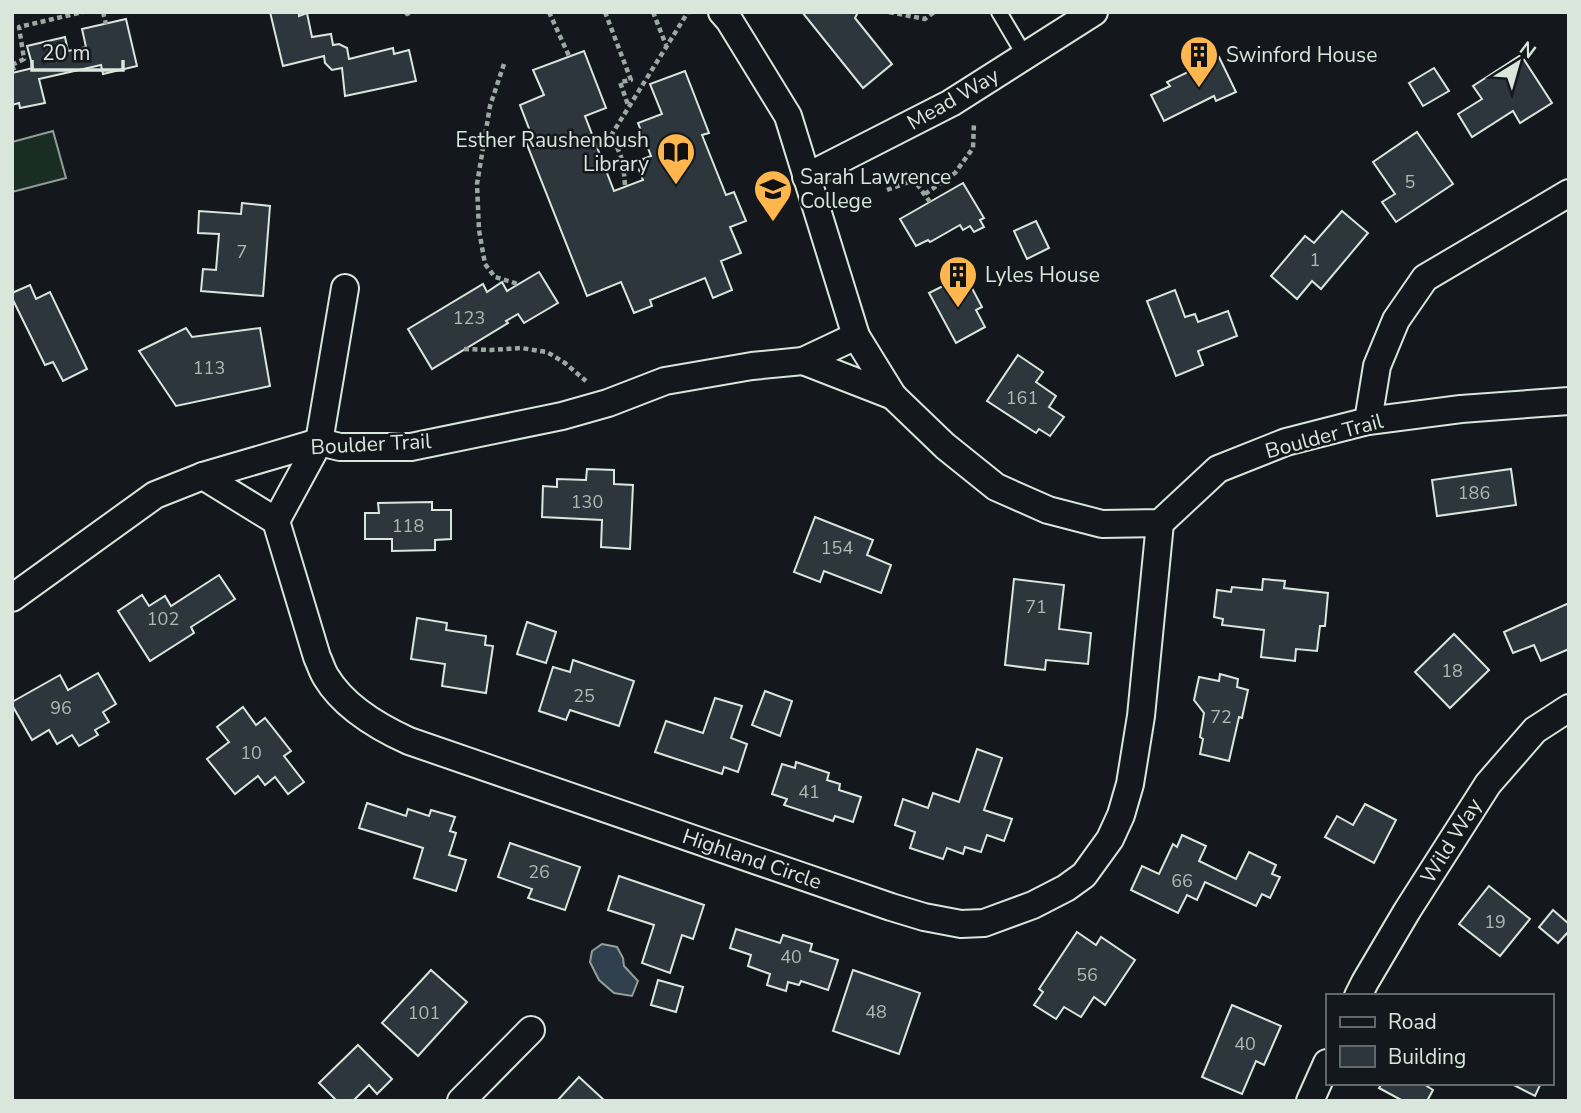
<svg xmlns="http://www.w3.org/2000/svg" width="1581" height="1113" font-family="'Nunito Sans',sans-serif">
<rect width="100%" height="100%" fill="#14181c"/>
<polygon fill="#1a2d24" stroke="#939e99" stroke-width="2" points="53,131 66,178 12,192 12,142"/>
<polygon fill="#2f3f4d" stroke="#939e99" stroke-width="2" points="602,944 617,947 623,958 624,966 638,981 632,996 614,993 599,980 590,962 592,951"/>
<g fill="#2c363c" stroke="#d8e6dc" stroke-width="2">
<polygon points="270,12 299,12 299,16 307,13 312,37 331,34 333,45 339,44 347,48 349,59 393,48 394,54 409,50 416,81 345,96 342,68 332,70 325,63 324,56 283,66"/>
<polygon points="802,12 858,12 855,18 892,64 863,88"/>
<polygon points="126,19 137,66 103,74 101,65 39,79 45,103 20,108 19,103 12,105 12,73 33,68 27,46 65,37 68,51 86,47 82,29"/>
<polygon points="584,51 606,108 585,116 614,191 643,180 639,170 643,159 651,156 638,123 662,114 650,84 685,71 709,133 702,135 726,195 734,192 746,221 730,227 741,253 721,261 732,290 713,298 705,278 650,300 652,306 634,313 621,282 587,296 526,142 533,139 520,105 544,95 533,70"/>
<polygon points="1521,55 1552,103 1520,123 1513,111 1472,137 1458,114 1482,99 1473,86"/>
<polygon points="1219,57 1236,92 1216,101 1214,96 1164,121 1151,95 1170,86 1167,82"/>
<polygon points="1434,68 1449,91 1423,106 1409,83"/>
<polygon points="1417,132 1453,184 1396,222 1382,202 1395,194 1373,162"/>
<polygon points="963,183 984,218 980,220 984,227 974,232 970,226 963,230 960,225 930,242 928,240 916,246 900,219"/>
<polygon points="242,203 270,206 263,296 201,291 203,269 216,270 219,234 198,233 199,211 241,214"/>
<polygon points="1342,211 1368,233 1321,289 1312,281 1297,299 1271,276 1305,236 1314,243"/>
<polygon points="1036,221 1049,248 1027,259 1014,231"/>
<polygon points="539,272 558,303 524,323 518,314 506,321 508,323 432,369 408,329 483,284 487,292 502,282 507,291"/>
<polygon points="965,275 982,307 976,310 985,327 956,343 929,293"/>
<polygon points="30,285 36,299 50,292 87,369 63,381 53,362 45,365 12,298 12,293"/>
<polygon points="1175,290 1185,317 1195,314 1198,322 1228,311 1237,336 1198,351 1203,365 1176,376 1147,301"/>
<polygon points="186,328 192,337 260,328 270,386 176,406 139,351"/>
<polygon points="1018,355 1043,372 1036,382 1056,396 1049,407 1064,417 1050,436 1039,429 1036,433 987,401"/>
<polygon points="587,469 614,470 614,484 633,485 630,549 601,547 602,520 542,517 543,486 557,487 557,479 586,480"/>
<polygon points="1511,469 1516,505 1437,516 1432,480"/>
<polygon points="432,502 432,510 451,510 451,539 435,540 435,550 392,551 392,539 365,539 365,513 379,513 378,503"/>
<polygon points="815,517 873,540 867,555 891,565 881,593 824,571 820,582 794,572"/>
<polygon points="219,575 235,599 191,627 194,633 150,661 118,611 142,595 149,606 165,596 171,606"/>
<polygon points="1014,579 1064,585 1059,629 1091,633 1088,664 1046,660 1045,670 1005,665"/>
<polygon points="1263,579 1285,581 1284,588 1328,593 1325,626 1320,626 1317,651 1296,649 1295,661 1261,657 1264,630 1222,625 1223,619 1214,617 1217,590 1231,592 1232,587 1262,590"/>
<polygon points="1569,603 1569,649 1541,661 1534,645 1513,653 1504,632"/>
<polygon points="417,618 447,623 446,630 486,636 485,645 493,646 486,693 442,686 445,664 411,659"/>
<polygon points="527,622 556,632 546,663 517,654"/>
<polygon points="1454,634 1489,670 1450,708 1415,672"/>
<polygon points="573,660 634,681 619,726 570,710 566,720 539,711 553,667 570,672"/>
<polygon points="98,673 116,704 103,712 109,722 95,730 98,735 79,746 72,735 57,744 49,730 32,740 12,705 12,702 60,675 68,690"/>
<polygon points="1220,674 1238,679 1237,687 1248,690 1242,718 1239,717 1229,761 1200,754 1203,739 1200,737 1204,713 1194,700 1199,677 1219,681"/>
<polygon points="765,691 792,701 780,736 752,725"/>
<polygon points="715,698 742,706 731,738 747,744 738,772 724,767 722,774 655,752 666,721 703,733"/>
<polygon points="243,707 256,725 265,718 291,751 284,756 304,782 288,794 275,777 265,785 258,776 235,794 207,759 229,742 217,727"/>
<polygon points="977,749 1002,758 984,810 1012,819 1004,841 987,835 981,852 965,847 963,854 947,848 943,859 910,848 915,832 895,825 903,799 928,808 933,793 959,802"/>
<polygon points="796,762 829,773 827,780 840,784 839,790 861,797 853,822 835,816 833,821 784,805 787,799 772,794 782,764 795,768"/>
<polygon points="367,803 406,816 408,809 429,816 431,810 455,817 450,831 456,833 449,855 466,860 456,891 414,878 423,848 359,828"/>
<polygon points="1365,804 1396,820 1374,863 1325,837 1337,816 1353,825"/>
<polygon points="1182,835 1206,846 1199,861 1236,879 1249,852 1276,865 1272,874 1280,877 1270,898 1262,894 1256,906 1205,882 1197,900 1187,895 1178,913 1131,890 1142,866 1159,874 1173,844 1177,847"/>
<polygon points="510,843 580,867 565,910 528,898 532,889 498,877"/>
<polygon points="619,876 704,905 693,939 682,935 670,973 642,963 654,925 608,910"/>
<polygon points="1489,886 1530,919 1500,956 1459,924"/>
<polygon points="1553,910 1569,924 1569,931 1558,943 1539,927"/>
<polygon points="736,929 780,943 783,935 812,944 810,951 838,960 828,990 801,981 799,985 788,982 786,991 767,985 770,974 748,966 751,955 730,948"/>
<polygon points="1077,932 1096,945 1101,937 1135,960 1105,1005 1094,997 1081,1017 1064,1007 1056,1019 1034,1005 1043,992 1039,989"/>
<polygon points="431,970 467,1002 418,1056 382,1023"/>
<polygon points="853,970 920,993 899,1054 833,1031"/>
<polygon points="658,980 683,987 676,1012 651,1005"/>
<polygon points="1232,1005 1281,1026 1264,1065 1256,1061 1242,1094 1202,1077"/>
<polygon points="358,1045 392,1079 377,1094 369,1085 353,1101 337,1101 319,1083"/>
<polygon points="579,1077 605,1101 557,1101"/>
<polygon points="1382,1083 1422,1083 1433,1090 1427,1101 1403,1101 1379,1088"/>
<polygon points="1510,1083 1541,1083 1535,1096"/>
</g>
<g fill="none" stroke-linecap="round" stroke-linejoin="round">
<defs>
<polyline id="lane" points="999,12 1025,56"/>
<g id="street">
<polyline points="722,12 729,20 788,116 856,336 893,396 945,446 996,487 1048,510 1102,524 1160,523 1218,469 1286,442 1368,421 1461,409 1569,401"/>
<polyline points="806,177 951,103 1094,12"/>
<polyline points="803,361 893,396"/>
<polyline points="1368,421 1377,366 1396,320 1425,278 1569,193"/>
<path d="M203 476 276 521 317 657C320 663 322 671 326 677 344 707 378 727 409 741L891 907 924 917 961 924 984 923 1033 905 1066 888 1084 875 1110 839 1121 815 1130 784 1141 716 1160 523"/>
<polyline points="276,521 319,442 345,288"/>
<polyline points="12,598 155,495 203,476 319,442 340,447 411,447 562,416 608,403 665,381 752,366 803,361 856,336"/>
<polyline points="1358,996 1365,982 1407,911 1488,784 1535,730 1569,708"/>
<polyline points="461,1101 531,1030"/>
<polyline points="1310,1101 1327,1063"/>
</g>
</defs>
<use href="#lane" stroke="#d8e6dc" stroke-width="18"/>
<use href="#street" stroke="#d8e6dc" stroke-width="30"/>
<g stroke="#9da8a2" stroke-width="4.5" stroke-dasharray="5 3.5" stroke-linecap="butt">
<polyline points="103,12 106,24"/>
<polyline points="406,12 407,14 412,12"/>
<polyline points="549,12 569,56"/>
<polyline points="605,12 631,80 620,82 628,105"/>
<polyline points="653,12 666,45"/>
<polyline points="889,12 925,19 934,12"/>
<polyline points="504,64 490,106 477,184 479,230 485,264 495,277 518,284"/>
<polyline points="12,65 24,59 19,27 83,12"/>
<polyline points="12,66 15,72"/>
<polyline points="625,185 623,162 612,134 688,12"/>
<polyline points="887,190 914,180 930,202"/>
<polyline points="925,194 955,173 973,148 974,122"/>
<polyline points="464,349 491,350 521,348 547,352 565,363 586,381"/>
</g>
<use href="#lane" stroke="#14181c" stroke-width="14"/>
<use href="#street" stroke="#14181c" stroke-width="26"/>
</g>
<defs>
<symbol id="building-pin" viewBox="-11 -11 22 30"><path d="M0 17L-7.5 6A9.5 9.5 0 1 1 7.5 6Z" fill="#ffb74d" stroke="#14181c"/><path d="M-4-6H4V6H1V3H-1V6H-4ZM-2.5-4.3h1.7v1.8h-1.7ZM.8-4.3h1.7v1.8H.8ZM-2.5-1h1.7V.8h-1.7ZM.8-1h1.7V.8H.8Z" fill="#111"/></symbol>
<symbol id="library-pin" viewBox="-11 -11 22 30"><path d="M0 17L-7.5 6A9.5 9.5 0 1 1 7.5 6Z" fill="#ffb74d" stroke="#14181c"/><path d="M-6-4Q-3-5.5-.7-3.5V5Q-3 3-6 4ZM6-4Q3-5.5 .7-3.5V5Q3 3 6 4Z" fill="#111"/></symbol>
<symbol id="university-pin" viewBox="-11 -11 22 30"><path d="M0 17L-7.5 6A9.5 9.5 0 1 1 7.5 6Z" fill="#ffb74d" stroke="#14181c"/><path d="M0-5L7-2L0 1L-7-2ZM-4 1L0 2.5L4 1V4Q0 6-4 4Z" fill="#111"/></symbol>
</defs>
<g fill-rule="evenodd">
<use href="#building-pin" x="1177" y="33" width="44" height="60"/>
<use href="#library-pin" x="654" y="130" width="44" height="60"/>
<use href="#university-pin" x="751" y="167" width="44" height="60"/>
<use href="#building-pin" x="936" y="253" width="44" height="60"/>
</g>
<g text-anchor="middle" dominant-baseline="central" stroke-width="5" stroke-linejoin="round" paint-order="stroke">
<g font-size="18" fill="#adbab4">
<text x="1410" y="182">5</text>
<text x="242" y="252">7</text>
<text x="1315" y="260">1</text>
<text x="469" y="318">123</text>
<text x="209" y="368">113</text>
<text x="1022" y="398">161</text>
<text x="1474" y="493">186</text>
<text x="587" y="502">130</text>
<text x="408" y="526">118</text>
<text x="837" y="548">154</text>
<text x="1036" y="607">71</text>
<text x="163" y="619">102</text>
<text x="1452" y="671">18</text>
<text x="584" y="696">25</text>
<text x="61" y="708">96</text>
<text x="1221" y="717">72</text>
<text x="251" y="753">10</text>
<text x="809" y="792">41</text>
<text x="539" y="872">26</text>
<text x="1182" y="881">66</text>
<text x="1495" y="922">19</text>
<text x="791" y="957">40</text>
<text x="1087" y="975">56</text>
<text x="876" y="1012">48</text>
<text x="424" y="1013">101</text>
<text x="1245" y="1044">40</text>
</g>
<g font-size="21" fill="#d8e6dc" stroke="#14181c" text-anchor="start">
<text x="1226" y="55">Swinford House</text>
<text x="649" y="140" text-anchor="end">Esther Raushenbush<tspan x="649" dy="24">Library</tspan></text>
<text x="800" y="177">Sarah Lawrence<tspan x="800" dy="24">College</tspan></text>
<text x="985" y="275">Lyles House</text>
</g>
<g font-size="21" fill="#d8e6dc" stroke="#14181c">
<text transform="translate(953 99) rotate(-30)">Mead Way</text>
<text transform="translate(1324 436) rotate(-15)">Boulder Trail</text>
<text transform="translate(371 444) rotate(-3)">Boulder Trail</text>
<text transform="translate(1451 841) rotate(-58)">Wild Way</text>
<text transform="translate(752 859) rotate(19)">Highland Circle</text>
</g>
</g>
<rect width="1581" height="1113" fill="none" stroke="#d8e6dc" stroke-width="28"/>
<rect x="1326" y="994" width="228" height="91" fill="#14181c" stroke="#626a69" stroke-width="2"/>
<rect x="1340" y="1017" width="35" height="10" fill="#14181c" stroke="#626a69" stroke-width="2"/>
<text x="1388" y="1029" font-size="21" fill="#d8e6dc">Road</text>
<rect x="1340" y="1046" width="35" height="21" fill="#2c363c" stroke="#626a69" stroke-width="2"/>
<text x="1388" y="1064" font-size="21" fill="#d8e6dc">Building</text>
<g transform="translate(1518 63) rotate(37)" stroke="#14181c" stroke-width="5" paint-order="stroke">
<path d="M0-5L12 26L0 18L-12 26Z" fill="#d8e6dc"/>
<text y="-10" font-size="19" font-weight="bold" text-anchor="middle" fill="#d8e6dc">N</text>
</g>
<path d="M32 60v10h91v-10" fill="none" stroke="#d8e6dc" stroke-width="3.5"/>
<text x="42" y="60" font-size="21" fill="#d8e6dc" stroke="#14181c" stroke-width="5" paint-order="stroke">20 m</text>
</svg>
